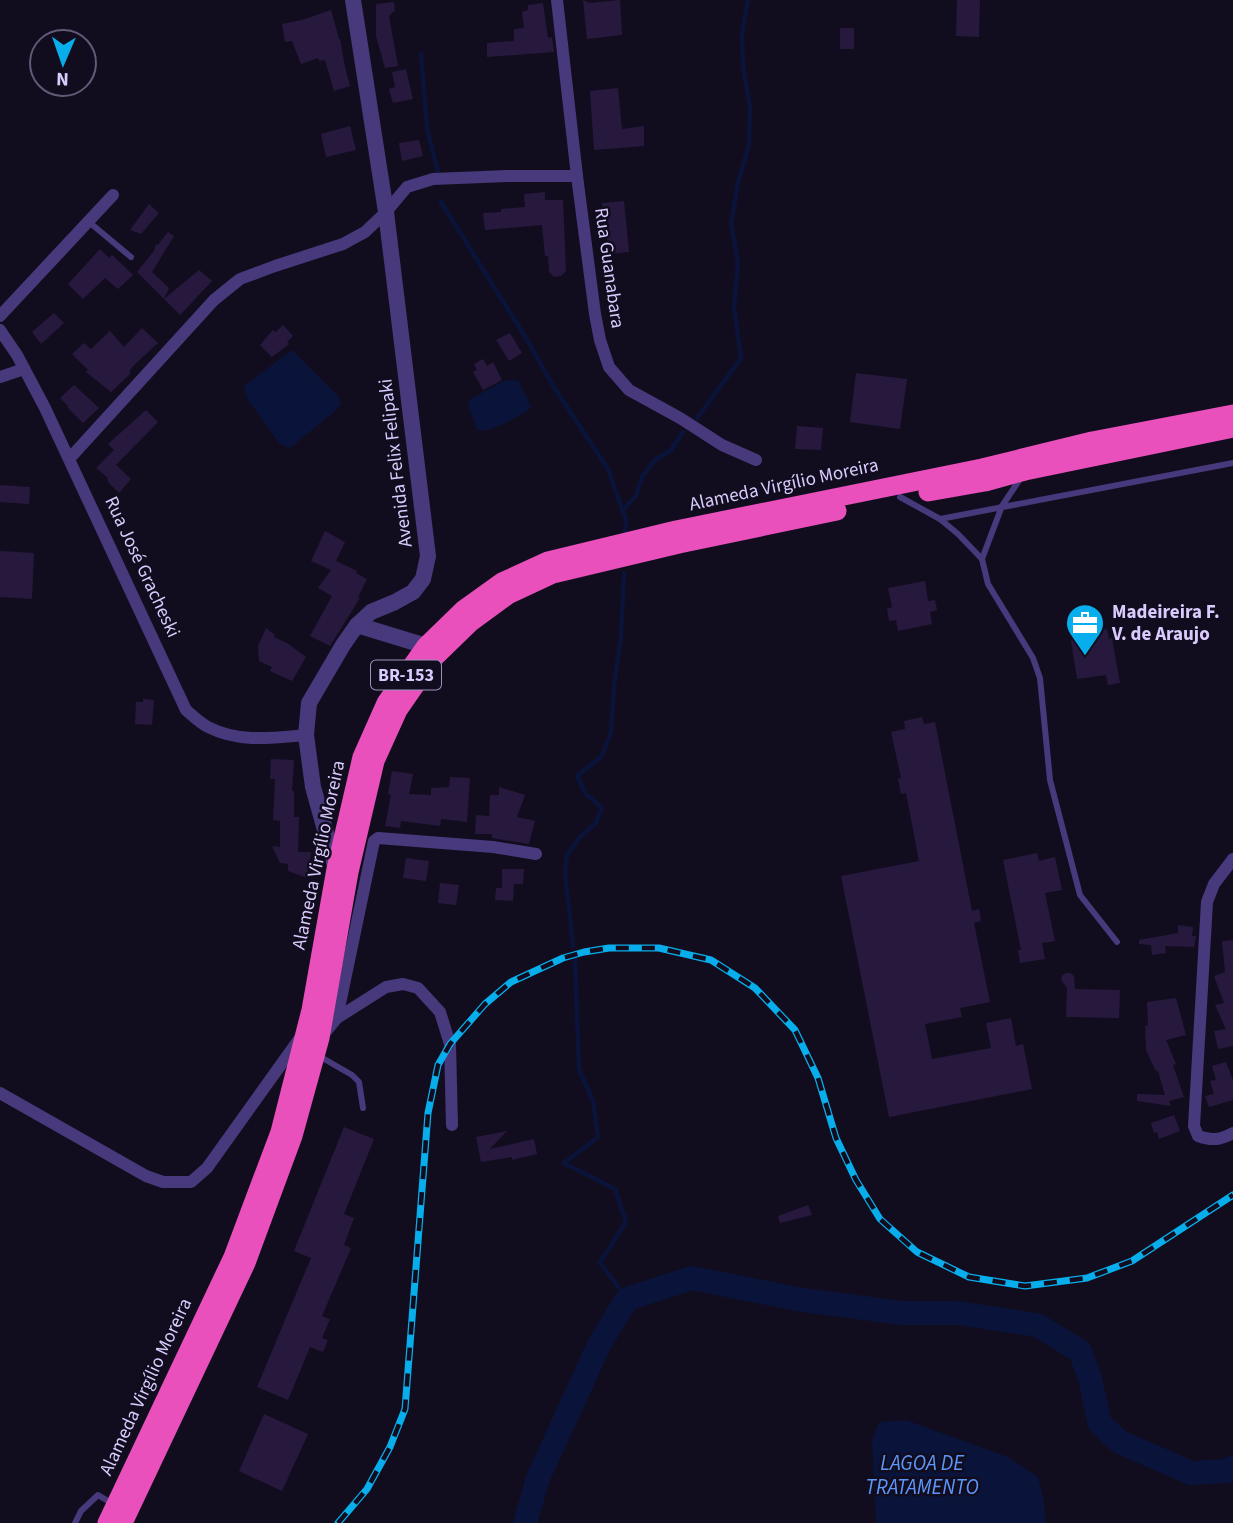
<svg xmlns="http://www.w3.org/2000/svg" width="1233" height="1523" font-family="'Source Sans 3',sans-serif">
<rect width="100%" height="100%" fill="#120d1e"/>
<g fill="#0a1339">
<polygon points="292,350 338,396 341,404 334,412 290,448 280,444 259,415 248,400 244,386"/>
<path d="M513 380 519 381 531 407 528 411C513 418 493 433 477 430L468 404 469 400 504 381Z"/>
<polygon points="906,1420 1008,1457 1038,1477 1044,1501 1046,1523 876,1523 872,1440 879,1422"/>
</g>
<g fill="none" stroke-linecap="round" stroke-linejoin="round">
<g stroke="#0a1339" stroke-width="4.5">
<polyline points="421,54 427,128 438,172"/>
<polyline points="441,202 526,338 552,384 608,469 626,520 625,532"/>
<polyline points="697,418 741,358 734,306 738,263 731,223 738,183 749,145 750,107 743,66 742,33 748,0"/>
<polyline points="623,510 636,496 642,477 654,461 671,450 683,432"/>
<polyline points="573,946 565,872 567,855 581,836 596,823 602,808 586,794 577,776 601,757 611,733 614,686 621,636 624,573"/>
<polyline points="575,959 579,1069 593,1101 598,1137 564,1163 615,1189 626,1222 600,1262 627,1299"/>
</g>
<polyline stroke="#0a1339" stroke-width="24" points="525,1523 538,1478 600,1343 627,1299 692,1278 802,1300 903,1313 958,1313 1037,1325 1080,1351 1090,1379 1100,1424 1120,1442 1191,1473 1229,1471 1233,1467"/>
</g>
<g fill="#27193e">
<polygon points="583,0 590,3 620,0 622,35 587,39"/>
<polygon points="957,0 980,0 979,37 956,36"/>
<polygon points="394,2 395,10 389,16 398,66 385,68 376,36 376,4"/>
<polygon points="543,3 548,38 552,37 554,52 487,57 487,43 514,41 514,29 524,28 522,12 528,10 528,5"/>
<polygon points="331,10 339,39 340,39 345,67 350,86 334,91 325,60 319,61 318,58 301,64 292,41 285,42 282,24 302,20"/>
<rect x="840" y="28" width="14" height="21"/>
<polygon points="406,69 413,99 393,103 389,89 395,87 392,72"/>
<polygon points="618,88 622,129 644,126 644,146 594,150 590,91"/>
<polygon points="350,126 356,150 326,157 321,134"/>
<polygon points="419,140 423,156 402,161 399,143"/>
<polygon points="545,192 545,200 563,200 566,271 561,276 554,277 549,272 548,256 545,256 542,225 485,230 483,213 501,212 501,209 525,207 524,194"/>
<polygon points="624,201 629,252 609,254 602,203"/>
<polygon points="149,204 159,213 141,234 130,230"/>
<polygon points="168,232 174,236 152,272 169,288 164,299 137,272 154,251 156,244 158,245"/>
<polygon points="100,249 109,258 112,255 133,275 118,289 105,278 83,299 68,284"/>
<polygon points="199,270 212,281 180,315 164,299"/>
<polygon points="54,313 64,323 41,344 32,332"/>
<polygon points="283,325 293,336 287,342 289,344 272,357 260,345 273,330 276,332"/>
<polygon points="142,328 158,343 133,366 129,372 131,373 111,392 86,372 88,370 72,354 84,343 91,349 110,331 124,347"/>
<polygon points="510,333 522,353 509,361 496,340"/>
<polygon points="483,359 487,366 493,362 502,380 483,390 473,372 477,370 474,364"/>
<polygon points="856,373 907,379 900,429 850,422"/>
<polygon points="74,385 99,408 83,423 67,407 68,406 60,398"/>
<polygon points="146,410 158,422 116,465 131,479 119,493 108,482 107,477 96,468 114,450 108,444"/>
<polygon points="797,426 823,428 821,450 795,449"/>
<polygon points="0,485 30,487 29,504 0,502"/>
<polygon points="325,531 345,542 336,561 357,571 356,573 367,579 358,597 360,598 330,646 310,636 332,596 318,588 331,570 311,561"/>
<polygon points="0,551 34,553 32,599 0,597"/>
<polygon points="925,581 928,601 935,600 937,610 930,612 932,624 898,631 896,620 889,621 887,609 892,607 888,588"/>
<polygon points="1101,611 1105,630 1107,629 1109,639 1112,638 1120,683 1108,685 1106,675 1077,679 1071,640 1090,637 1086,614"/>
<polygon points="266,628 275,635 274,637 287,643 306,657 292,681 270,671 272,667 259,661 258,646"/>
<polygon points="143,699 154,700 152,725 135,724 136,702 143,702"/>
<polygon points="922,717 924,724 935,722 972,911 979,909 981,921 974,923 990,1002 960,1008 962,1017 925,1024 932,1059 991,1048 986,1023 1011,1018 1016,1046 1023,1044 1032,1089 889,1117 841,876 919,861 906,793 901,794 900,790 898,779 901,778 891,732 905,729 904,721"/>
<polygon points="271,759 294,760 292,791 294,791 294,817 299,817 298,852 311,852 307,878 288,871 288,864 280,863 272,846 280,847 280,821 273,820 275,779 270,779"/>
<polygon points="392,771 413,774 409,794 431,795 431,788 449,787 450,777 470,778 467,822 441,819 440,826 401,821 400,828 385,826 391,795 388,794"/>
<polygon points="499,787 525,795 517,817 535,821 529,844 492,838 492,834 475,834 476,815 489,816 490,795 499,795"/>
<polygon points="1037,853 1039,861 1055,857 1062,890 1045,893 1055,941 1042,943 1045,959 1020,963 1018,950 1021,950 1003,860"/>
<polygon points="406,858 429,861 426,881 403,878"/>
<polygon points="502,869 524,869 523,884 514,884 513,901 495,900 496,888 502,888"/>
<polygon points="440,883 459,885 456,905 438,903"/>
<polygon points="1178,925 1193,927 1192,936 1196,936 1194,947 1165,946 1166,953 1152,955 1151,945 1139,944 1139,940 1178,933"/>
<polygon points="1233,940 1233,1046 1218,1049 1214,1031 1226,1029 1215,1005 1224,1003 1214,976 1225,972 1222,941"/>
<polygon points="1065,973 1070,973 1074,976 1075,989 1120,990 1119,1018 1066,1017 1067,988 1061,980 1062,976"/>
<polygon points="1176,998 1186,1035 1166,1040 1176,1064 1173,1065 1184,1097 1169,1101 1171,1106 1137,1101 1137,1094 1165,1095 1158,1071 1156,1071 1146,1050 1145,1026 1148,1025 1147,1002"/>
<polygon points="1226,1062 1233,1080 1233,1100 1209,1107 1205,1096 1214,1094 1210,1081 1216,1080 1212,1066"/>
<polygon points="1174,1115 1180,1131 1159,1139 1157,1132 1154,1133 1151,1123"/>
<polygon points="344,1127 374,1139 344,1214 354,1218 344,1245 351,1248 322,1316 330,1319 322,1338 328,1340 323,1352 310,1347 288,1400 257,1387 311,1258 294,1251"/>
<polygon points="507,1131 490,1149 534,1139 537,1154 512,1160 512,1157 481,1162 476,1137"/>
<polygon points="808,1205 812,1215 780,1223 778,1216"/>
<polygon points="264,1414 308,1434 282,1491 239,1471"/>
</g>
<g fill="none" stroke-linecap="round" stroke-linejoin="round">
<g stroke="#47397b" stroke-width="6">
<polyline points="89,222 131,257"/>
<polyline points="900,497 940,519 958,534 982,559 988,584 1033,658 1040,678 1050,780 1080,895 1117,942"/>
<polyline points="940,519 1233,463"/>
<polyline points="982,559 1002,506 1020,479"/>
<polyline points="319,1056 352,1075 359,1082 363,1108"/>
<polyline points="75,1523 81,1511 98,1495 113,1504"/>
</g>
<g stroke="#47397b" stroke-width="12">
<polyline points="557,0 577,176 595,314 600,340 609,367 629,390 680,418 722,445 756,460"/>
<polyline points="0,316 113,195"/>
<path d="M0 330 17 355 45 408 186 710C193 716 200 723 208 727 239 743 272 738 306 735"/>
<polyline points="0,377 24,369"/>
<polyline points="70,458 214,300 240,279 275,266 343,244 365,232 386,212 407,187 433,179 507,176 577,176"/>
<path d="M1233 859 1214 884 1207 902 1194 1126 1198 1136C1212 1141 1220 1140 1233 1133"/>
<polyline points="337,1018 386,987 403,984 418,988 440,1012 450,1044 452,1125"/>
<polyline points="323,1035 337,1018 374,841 378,838 493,847 536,854"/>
<polyline points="0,1093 146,1176 163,1182 191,1182 207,1168 300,1038"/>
</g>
<g stroke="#47397b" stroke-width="16">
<polyline points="357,625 426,646"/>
<polyline points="336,869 313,787 306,735 309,703 343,645 357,625 371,612 395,602 413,592 423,579 428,556 386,212 353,0"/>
</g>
<g stroke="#e950bc" stroke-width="19">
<polyline points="928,492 985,482 1025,471 1233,428"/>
<polyline points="107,1523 233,1257 280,1132 311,1010 336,869 362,757 386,703 426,646 463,610 502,582 548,561 676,530 982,468 1092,441 1233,414"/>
<polyline points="123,1523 246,1263 293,1136 320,1038 349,872 375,761 398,710 434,658 471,622 508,595 553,574 679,544 837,511"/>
</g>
<defs>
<polyline id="rail" points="338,1523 367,1489 390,1447 405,1409 428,1113 438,1065 450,1044 485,1004 511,982 563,958 584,952 609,948 659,948 711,960 755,988 795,1030 818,1078 836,1138 856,1180 880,1219 917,1252 969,1277 1025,1286 1087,1278 1132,1261 1233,1195"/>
</defs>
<use href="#rail" stroke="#08aeec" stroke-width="7"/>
<use href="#rail" stroke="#120d1e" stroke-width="4.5" stroke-dasharray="13" stroke-linecap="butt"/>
</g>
<defs>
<symbol id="office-pin" viewBox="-11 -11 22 30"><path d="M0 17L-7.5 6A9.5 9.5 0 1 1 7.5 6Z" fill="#08aeec" stroke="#120d1e"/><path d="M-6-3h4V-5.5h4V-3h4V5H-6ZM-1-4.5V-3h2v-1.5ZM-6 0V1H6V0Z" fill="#fff"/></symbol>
</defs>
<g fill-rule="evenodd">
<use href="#office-pin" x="1063" y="601" width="44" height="60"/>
</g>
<g text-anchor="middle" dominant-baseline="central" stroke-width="5" stroke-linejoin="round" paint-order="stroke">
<rect fill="#120d1e" stroke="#9d92ba" stroke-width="2" x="371" y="660.5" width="70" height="29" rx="5"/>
<g font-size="18" font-weight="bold" fill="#d9cbfd">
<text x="406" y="675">BR-153</text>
</g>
<g font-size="19" fill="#d9cbfd" stroke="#120d1e">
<text transform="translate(609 268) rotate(82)">Rua Guanabara</text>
<text transform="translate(396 463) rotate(-97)">Avenida Felix Felipaki</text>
<text transform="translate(784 485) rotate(-12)">Alameda Virgílio Moreira</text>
<text transform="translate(142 567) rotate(65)">Rua José Gracheski</text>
<text transform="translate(319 855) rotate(-78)">Alameda Virgílio Moreira</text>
<text transform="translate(146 1387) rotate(-65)">Alameda Virgílio Moreira</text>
</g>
<g font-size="19" font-weight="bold" fill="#d9cbfd" stroke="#120d1e" text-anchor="start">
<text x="1112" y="612">Madeireira F.<tspan x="1112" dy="22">V. de Araujo</tspan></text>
</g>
<g font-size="21" font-style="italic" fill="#5d96fa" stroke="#120d1e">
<text x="922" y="1463">LAGOA DE<tspan x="922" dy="24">TRATAMENTO</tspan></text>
</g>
</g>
<g transform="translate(63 63) rotate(182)"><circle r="33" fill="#120d1e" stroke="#625977" stroke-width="2"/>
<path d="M0-5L12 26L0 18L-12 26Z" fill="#08aeec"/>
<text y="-10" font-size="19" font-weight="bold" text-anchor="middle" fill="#d9cbfd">N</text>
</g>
</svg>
